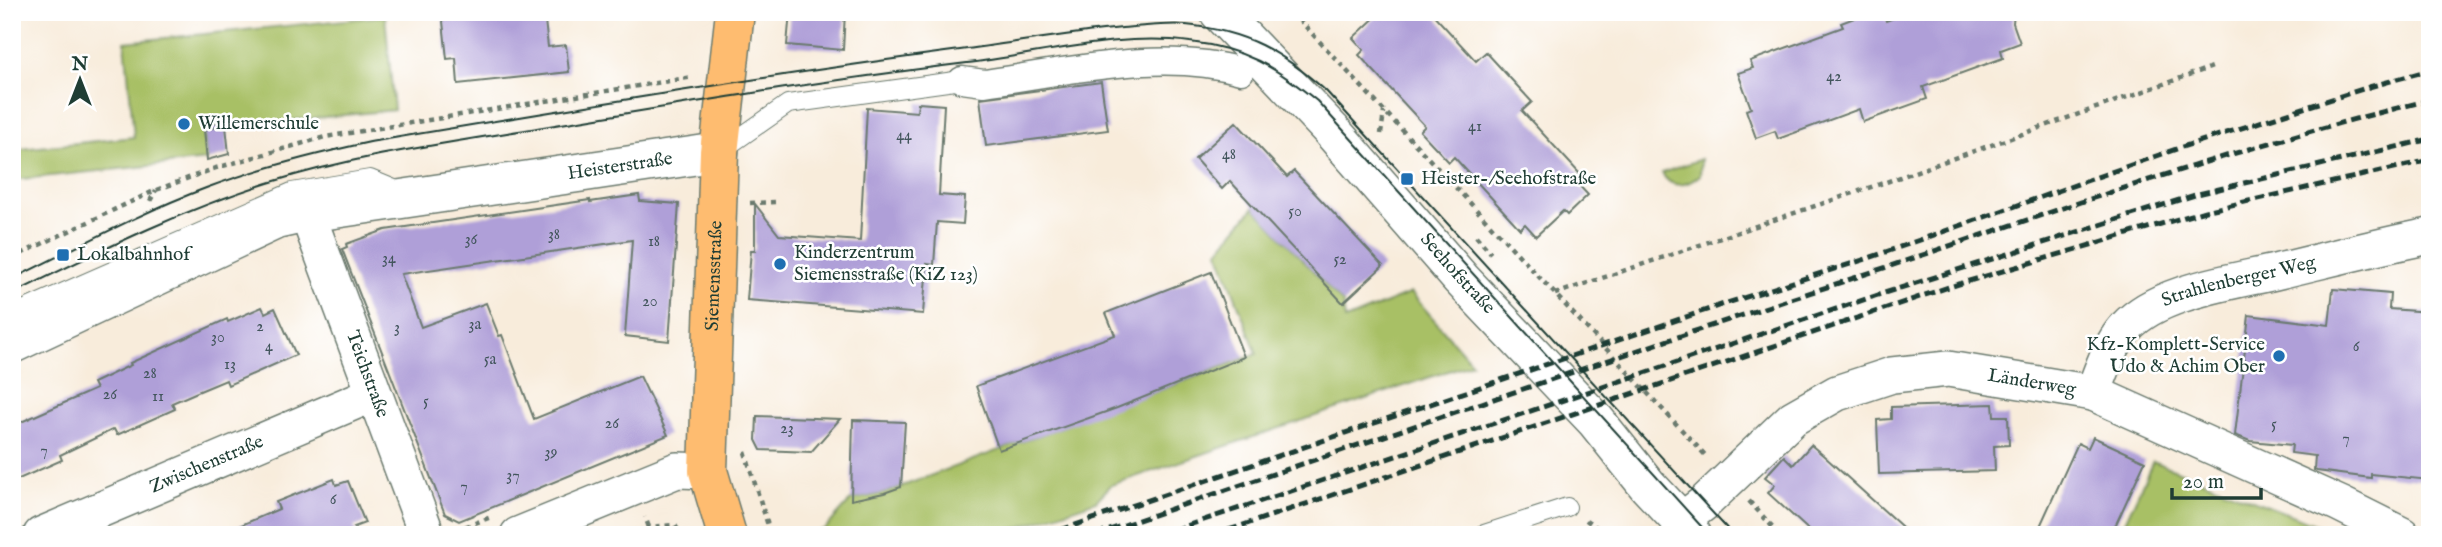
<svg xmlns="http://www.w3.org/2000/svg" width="2442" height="547" font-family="'IM FELL English',serif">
<rect width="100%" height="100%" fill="#fff"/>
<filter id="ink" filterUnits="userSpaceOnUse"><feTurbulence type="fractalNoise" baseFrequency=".0143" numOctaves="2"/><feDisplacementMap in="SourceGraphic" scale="14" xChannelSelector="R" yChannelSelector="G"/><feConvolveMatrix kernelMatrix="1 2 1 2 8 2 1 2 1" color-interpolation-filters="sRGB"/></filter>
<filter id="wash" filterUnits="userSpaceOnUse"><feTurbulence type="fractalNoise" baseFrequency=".00686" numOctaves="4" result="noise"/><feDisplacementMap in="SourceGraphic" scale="28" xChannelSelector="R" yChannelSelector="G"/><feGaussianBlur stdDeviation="1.57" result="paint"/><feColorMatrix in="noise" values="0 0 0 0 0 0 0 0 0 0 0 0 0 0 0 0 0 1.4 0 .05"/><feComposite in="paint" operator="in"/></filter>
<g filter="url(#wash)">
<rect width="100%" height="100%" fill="#f8ecdb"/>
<g fill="#a8c065" stroke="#647e4c" stroke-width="2">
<polygon points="385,16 394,110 204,129 207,160 12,180 12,150 134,137 125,42"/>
<path d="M1701 159 1700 175C1687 187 1670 189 1662 173Z"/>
<polygon points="1254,207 1343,303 1345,320 1411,293 1472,363 1111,485 1096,501 997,535 807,535 825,529 851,500 884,493 1257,354 1218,251"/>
<polygon points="2153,461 2342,535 2119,535"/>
</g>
<g id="blocks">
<g fill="#af9fd8">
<polygon points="442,12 544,12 548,47 566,45 569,72 458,84 456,58 447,59"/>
<polygon points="790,12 845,12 843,50 787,45"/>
<polygon points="1381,12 1431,12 1476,61 1486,52 1532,102 1522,111 1580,174 1574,180 1588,195 1567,215 1563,211 1536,236 1525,224 1520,229 1454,157 1449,162 1420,131 1425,126 1359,55 1364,50 1353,38"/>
<polygon points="1870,12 1883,12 1886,21 1910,12 2014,12 2013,23 2020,43 2001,50 2003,58 1923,87 1927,99 1863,122 1859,109 1778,139 1775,131 1756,138 1746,110 1751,108 1738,73 1753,68 1750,61 1843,27 1841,23"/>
<polygon points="1101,82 1108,130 986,146 980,98"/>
<polygon points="918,103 944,105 939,195 965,197 963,224 937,222 934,265 927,264 923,314 747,300 751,250 755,250 755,204 779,235 860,241 867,108 917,112"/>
<polygon points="1236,122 1287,177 1294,171 1383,266 1343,303 1230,181 1222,189 1195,159"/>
<polygon points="226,126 229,154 207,160 204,129"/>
<polygon points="639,195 640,201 679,204 669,341 625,336 632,240 401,274 421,327 486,303 499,336 502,335 534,419 640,376 668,435 459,521 445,514 342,249 347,247 346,244 385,230 590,200 590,202"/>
<polygon points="1211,272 1244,357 1117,408 999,450 976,386 1115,335 1106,313"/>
<polygon points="2333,289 2390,294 2389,309 2430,312 2430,480 2371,474 2371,478 2317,471 2314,470 2315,456 2291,453 2292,445 2250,441 2235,435 2249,315 2329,325"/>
<polygon points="262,307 265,313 275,308 296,355 228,385 226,380 195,393 172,403 175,409 117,435 114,429 60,455 62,460 12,482 12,426 96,389 93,383 131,365 130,363 227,319 228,322"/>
<polygon points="1993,404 1994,416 2008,416 2009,445 1994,446 1995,471 1879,474 1877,420 1891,419 1891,407"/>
<polygon points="757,416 840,419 811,452 761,450 756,440"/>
<polygon points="853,420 905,422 901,487 884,493 851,500"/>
<polygon points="2093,437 2145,461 2111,535 2036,535 2078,443 2088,448"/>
<polygon points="1811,445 1824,456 1911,535 1814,535 1768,493 1775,485 1765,477 1784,456 1793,465"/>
<polygon points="334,479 336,485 348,481 365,523 354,527 358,535 218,535 279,509 276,502"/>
</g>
</g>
</g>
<g filter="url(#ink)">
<use href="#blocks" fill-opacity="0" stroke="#6b7a6e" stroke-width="2"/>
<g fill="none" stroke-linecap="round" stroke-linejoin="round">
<defs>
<g id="service">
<polyline points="722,150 788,104 962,80"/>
<polyline points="12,315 292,192 370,179 399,191"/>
<polyline points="1481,535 1567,507"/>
</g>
<path id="pedestrian" d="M962 80 984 83C1064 72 1162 48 1241 71"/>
<g id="minor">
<path id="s1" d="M307 213 427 535"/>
<path id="s2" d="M2093 393C2102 370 2109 346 2126 327 2158 291 2234 282 2279 271 2329 259 2379 246 2430 236"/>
<path id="s3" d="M1681 521 1703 504 1793 418 1837 393 1892 375 1948 369 2093 393 2340 504 2402 535"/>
<path id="s4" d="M41 535 373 394"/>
<polyline points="518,535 677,470 708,471"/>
</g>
<g id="tertiary">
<path id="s5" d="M1219 12 1331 130 1461 279 1596 421 1648 486 1681 521 1692 535"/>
<path id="s6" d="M12 344 276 220 307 213 719 152"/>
</g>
<g id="primary">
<path id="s7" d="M727 535 708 471 719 152 735 12"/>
</g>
</defs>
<use href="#service" stroke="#6b7a6e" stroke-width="20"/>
<use href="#pedestrian" stroke="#6b7a6e" stroke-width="29"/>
<use href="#minor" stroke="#6b7a6e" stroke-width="38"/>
<use href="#tertiary" stroke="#6b7a6e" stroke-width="41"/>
<use href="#primary" stroke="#6b7a6e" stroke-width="41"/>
<g stroke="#6b7a6e" stroke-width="4.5" stroke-dasharray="5 5" stroke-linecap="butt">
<polyline points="1292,12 1707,457"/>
<polyline points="1381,134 1384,112"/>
<polyline points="150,201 156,190"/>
<polyline points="750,203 777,202"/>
<polyline points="1476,236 1491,253"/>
<polyline points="12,258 156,190 216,168 325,137 693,77"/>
<polyline points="1555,294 1889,181 2215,66"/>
<polyline points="745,452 771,535"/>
<polyline points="1749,501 1780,535"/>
<polyline points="1586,520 1608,535"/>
<polyline points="456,530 491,517"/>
<polyline points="627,535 649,527 675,525 681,535"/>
<polyline points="644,535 649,527 645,517"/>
</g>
<use href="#service" stroke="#fff" stroke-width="18"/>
<use href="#pedestrian" stroke="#fff" stroke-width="26"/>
<use href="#minor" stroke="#fff" stroke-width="35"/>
<use href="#tertiary" stroke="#fff" stroke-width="38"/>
<use href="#primary" stroke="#febc70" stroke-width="38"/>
<g stroke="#1f3d34" stroke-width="2">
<path d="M12 279C76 248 139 213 206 188 259 168 315 154 370 142 567 109 763 76 960 50 1014 43 1068 33 1122 28 1143 27 1165 23 1186 25 1246 31 1281 51 1326 91L1733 535"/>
<path d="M12 294C96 253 179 211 268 183 360 154 455 142 549 126 688 103 827 80 967 63 1038 55 1118 32 1190 42 1244 48 1276 67 1317 101L1709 535"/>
</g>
<g stroke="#1f3d34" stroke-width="5" stroke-dasharray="10 5" stroke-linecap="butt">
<polyline points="1046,535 1727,303 1869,258 2179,148 2369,87 2430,70"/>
<path d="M1095 535C1360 444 1625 354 1890 266 2069 206 2247 144 2430 100"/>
<polyline points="1159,535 1875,296 2198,194 2430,139"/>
<polyline points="1214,535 1949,287 2205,211 2430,160"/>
</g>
</g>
</g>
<g fill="#1f6fb2" stroke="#fff" stroke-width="2.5">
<circle cx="184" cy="124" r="7"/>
<rect x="1400" y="172" width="14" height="14" rx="3.5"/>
<rect x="56" y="248" width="14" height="14" rx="3.5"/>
<circle cx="780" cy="264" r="7"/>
<circle cx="2279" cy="356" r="7"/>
</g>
<g text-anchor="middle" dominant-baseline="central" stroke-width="5" stroke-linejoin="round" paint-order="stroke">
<g font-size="16" fill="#43565d">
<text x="1834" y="77">42</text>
<text x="1475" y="127">41</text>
<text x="904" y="136">44</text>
<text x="1229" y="155">48</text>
<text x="1295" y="212">50</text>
<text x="554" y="235">38</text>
<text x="471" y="240">36</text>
<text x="654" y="242">18</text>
<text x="389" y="259">34</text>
<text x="1340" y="260">52</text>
<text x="650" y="302">20</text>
<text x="475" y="325">3a</text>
<text x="260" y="327">2</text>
<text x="397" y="328">3</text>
<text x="218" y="338">30</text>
<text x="269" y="347">4</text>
<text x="2356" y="347">6</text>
<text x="490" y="360">5a</text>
<text x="230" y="365">13</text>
<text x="150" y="374">28</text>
<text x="110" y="395">26</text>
<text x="158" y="397">11</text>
<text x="426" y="402">5</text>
<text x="612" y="424">26</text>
<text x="2274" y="425">5</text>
<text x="787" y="429">23</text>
<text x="2346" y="439">7</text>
<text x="44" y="451">7</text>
<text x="551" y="453">39</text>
<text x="513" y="476">37</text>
<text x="464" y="487">7</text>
<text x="333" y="500">6</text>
</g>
<g font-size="19" fill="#1f3d34" stroke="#fff" text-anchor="start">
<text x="198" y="124">Willemerschule</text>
<text x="1421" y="179">Heister-/Seehofstraße</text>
<text x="794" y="253">Kinderzentrum<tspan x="794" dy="22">Siemensstraße (KiZ 123)</tspan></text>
<text x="77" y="255">Lokalbahnhof</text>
<text x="2265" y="345" text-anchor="end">Kfz-Komplett-Service<tspan x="2265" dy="22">Udo &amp; Achim Ober</tspan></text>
</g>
<g font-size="19" fill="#1f3d34" stroke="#fff">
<text stroke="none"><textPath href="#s6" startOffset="640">Heisterstraße</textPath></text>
<text stroke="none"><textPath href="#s5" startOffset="354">Seehofstraße</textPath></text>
<text stroke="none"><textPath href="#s7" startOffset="262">Siemensstraße</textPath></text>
<text stroke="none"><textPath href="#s2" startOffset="198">Strahlenberger Weg</textPath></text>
<text stroke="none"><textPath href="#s1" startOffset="172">Teichstraße</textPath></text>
<text stroke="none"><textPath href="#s3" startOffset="402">Länderweg</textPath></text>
<text stroke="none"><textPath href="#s4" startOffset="180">Zwischenstraße</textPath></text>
</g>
</g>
<rect width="2442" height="547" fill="none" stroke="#fff" stroke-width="42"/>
<g transform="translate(80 80)" stroke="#ffffff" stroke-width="5" paint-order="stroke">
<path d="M0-5L12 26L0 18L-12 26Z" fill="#1f3d34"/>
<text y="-10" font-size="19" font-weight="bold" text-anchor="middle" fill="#1f3d34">N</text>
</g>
<path d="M2172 488v10h89v-10" fill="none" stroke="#1f3d34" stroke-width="3.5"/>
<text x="2183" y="488" font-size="21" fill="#1f3d34" stroke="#ffffff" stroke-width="5" paint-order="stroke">20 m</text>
</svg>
